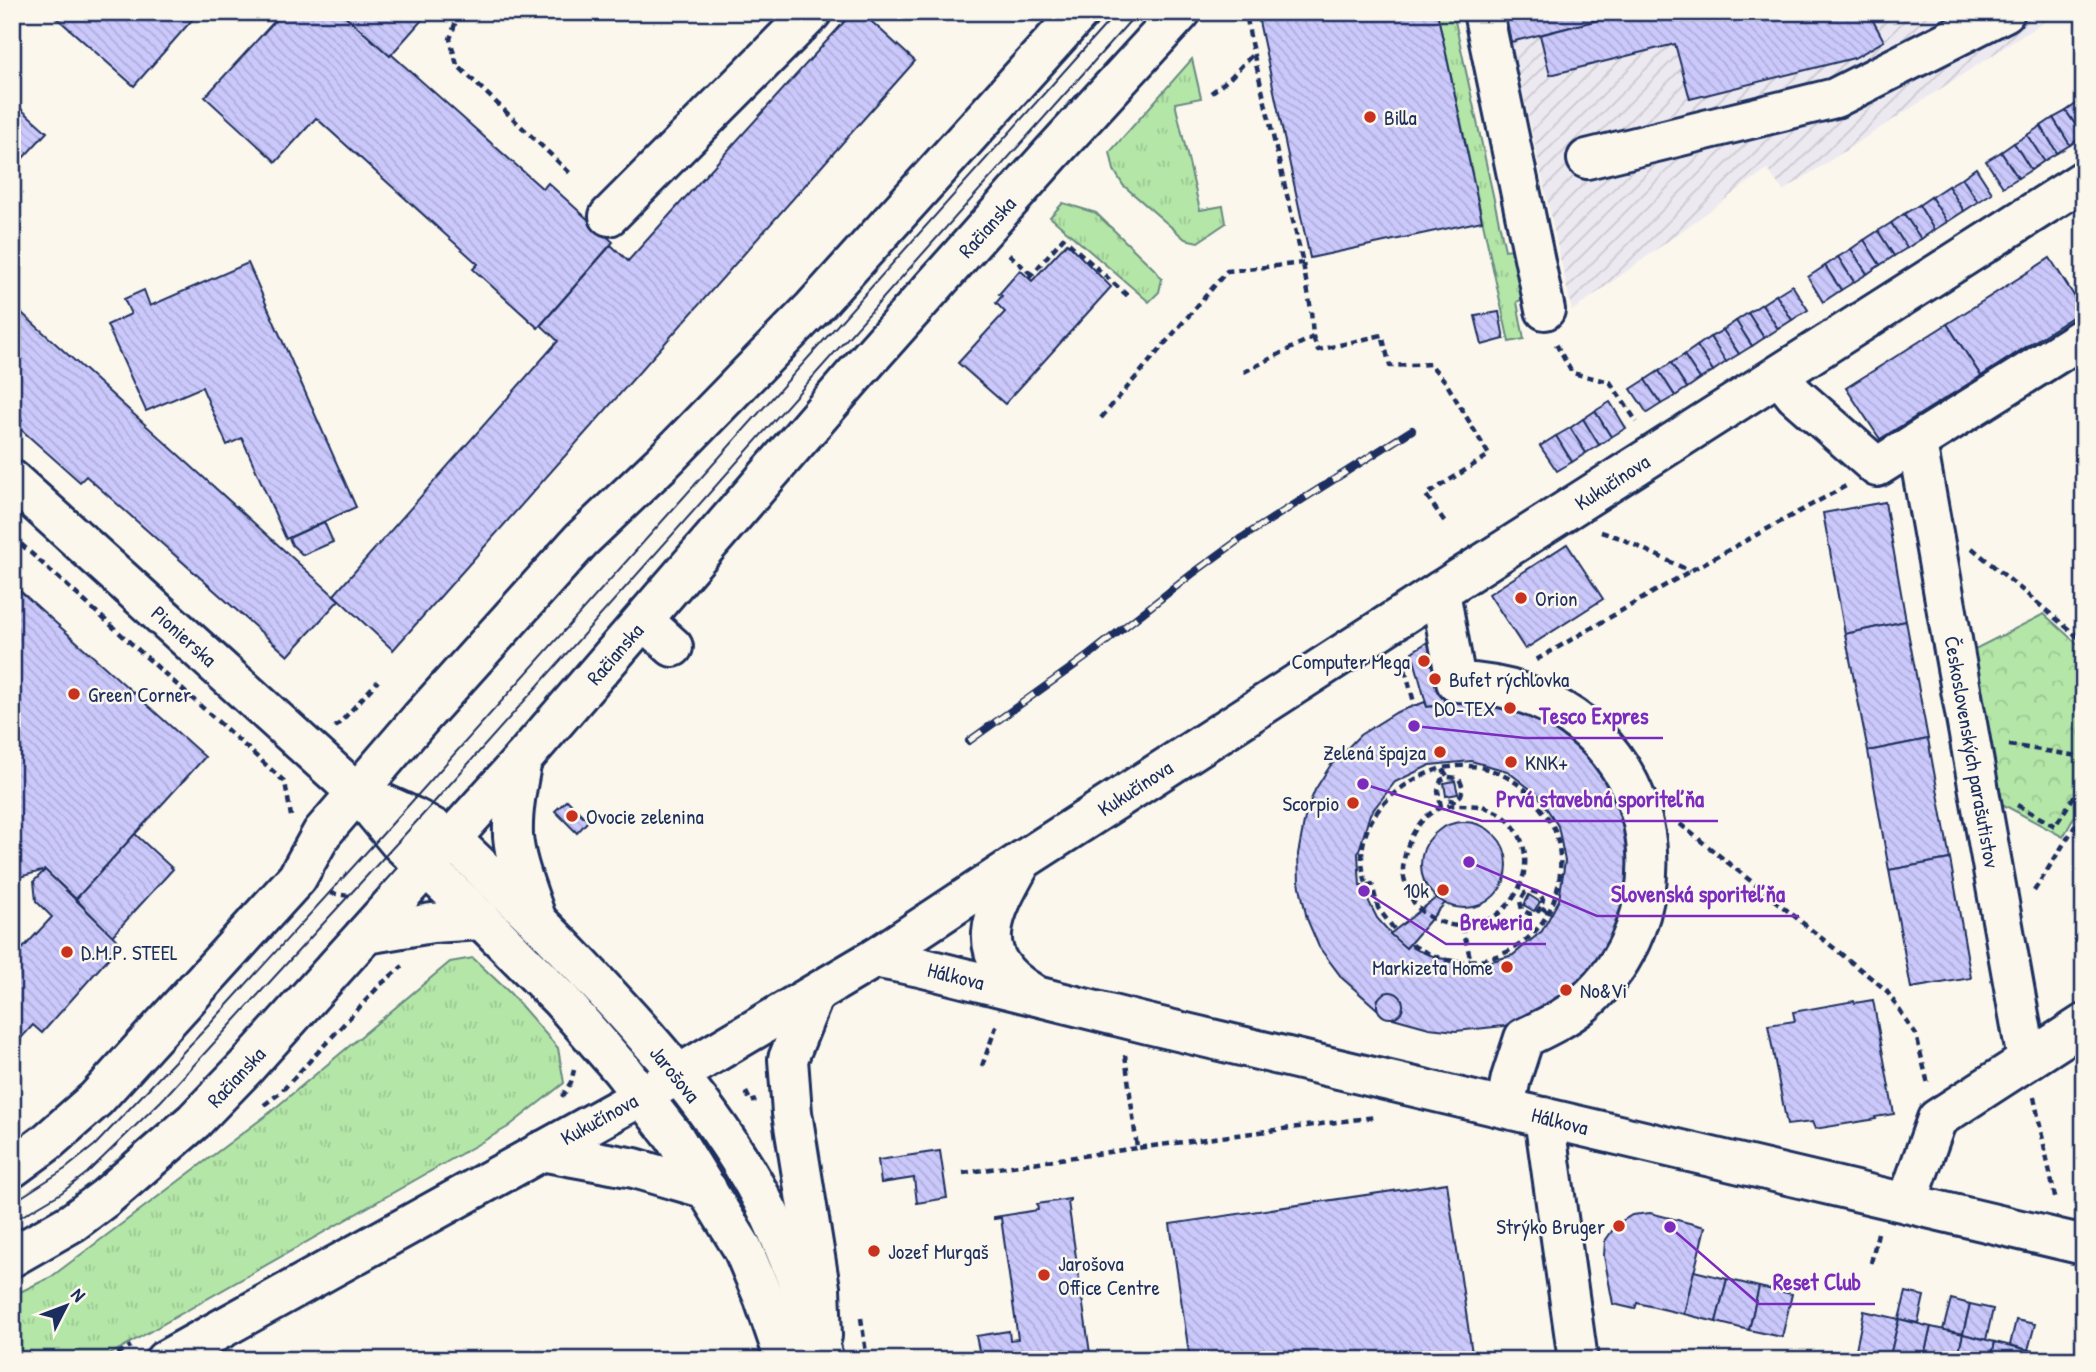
<svg xmlns="http://www.w3.org/2000/svg" width="2096" height="1372" font-family="'Patrick Hand',sans-serif">
<defs>
<pattern id="industrial-furrows" width="10" height="10" patternUnits="userSpaceOnUse" patternTransform="scale(1.75)"><rect width="10" height="10" fill="#ede9f0"/><path d="M-1 1l2-2M0 10L10 0M9 11l2-2" fill="none" stroke="#cbc8d0"/></pattern>
<pattern id="grass-tufts" width="24" height="20" patternUnits="userSpaceOnUse" patternTransform="scale(1.75)"><rect width="24" height="20" fill="#b4e6a7"/><path d="M3 7l-1-3M5 7V3M7 7l1-3M15 17l-1-3M17 17v-4M19 17l1-3" fill="none" stroke="#9ac692"/></pattern>
<pattern id="park-crowns" width="20" height="18" patternUnits="userSpaceOnUse" patternTransform="scale(1.75)"><rect width="20" height="18" fill="#b4e6a7"/><path d="M2 6a3 3 0 1 1 6 0M12 15a3 3 0 1 1 6 0" fill="none" stroke="#9ac692"/></pattern>
<pattern id="building-back-hatch" width="6" height="6" patternUnits="userSpaceOnUse" patternTransform="scale(1.75)"><rect width="6" height="6" fill="#cbc8fb"/><path d="M-1 5l2 2M0 0l6 6M5-1l2 2" fill="none" stroke="#aeacda"/></pattern>
</defs>
<rect width="100%" height="100%" fill="#fbf7ec"/>
<filter id="ink" filterUnits="userSpaceOnUse"><feTurbulence type="fractalNoise" baseFrequency=".0143" numOctaves="2"/><feDisplacementMap in="SourceGraphic" scale="14" xChannelSelector="R" yChannelSelector="G"/><feConvolveMatrix kernelMatrix="1 2 1 2 8 2 1 2 1" color-interpolation-filters="sRGB"/></filter>
<g filter="url(#ink)">
<polygon fill="url(#industrial-furrows)" points="1505,12 2059,12 1783,191 1767,169 1572,311"/>
<g fill="url(#grass-tufts)" stroke="#688a82" stroke-width="2">
<polygon points="1437,12 1453,12 1505,250 1519,248 1529,295 1517,302 1524,339 1509,342"/>
<polygon points="1192,59 1201,98 1175,103 1200,210 1223,206 1226,223 1198,242 1185,239 1123,185 1114,170 1110,152"/>
<polygon points="1063,203 1096,213 1155,270 1162,279 1159,292 1149,302 1050,217"/>
<polygon points="473,958 510,993 558,1048 564,1083 508,1127 100,1360 12,1360 12,1296 51,1277 268,1114 450,962"/>
</g>
<polygon fill="url(#park-crowns)" stroke="#688a82" stroke-width="2" points="2044,614 2084,650 2084,800 2063,837 1991,798 1965,654"/>
<g fill="url(#building-back-hatch)" stroke="#1b2f5e" stroke-width="2" fill-rule="evenodd">
<polygon points="50,12 199,12 134,86"/>
<polygon points="283,12 341,12 390,56 391,54 543,189 548,183 613,242 538,328 473,269 478,264 316,118 276,162 205,97"/>
<polygon points="341,12 429,12 390,56"/>
<polygon points="853,12 861,12 915,61 393,650 334,595 558,341 541,325 611,245 628,261"/>
<polygon points="1257,12 1437,12 1482,221 1310,258"/>
<polygon points="1505,12 1629,12 1511,42"/>
<polygon points="1629,12 1880,12 1870,15 1884,41 1854,58 1690,99 1675,44 1550,75 1540,35"/>
<polygon points="12,101 47,132 12,170"/>
<polygon points="2079,102 2084,110 2083,136 2066,111"/>
<polygon points="2066,111 2083,136 2070,145 2053,118"/>
<polygon points="2053,118 2070,145 2057,153 2041,126"/>
<polygon points="2041,126 2057,153 2044,161 2027,135"/>
<polygon points="2027,135 2044,161 2031,170 2014,143"/>
<polygon points="2014,143 2031,170 2018,178 2001,152"/>
<polygon points="2001,152 2018,178 2003,187 1986,161"/>
<polygon points="1976,168 1992,193 1978,202 1962,178"/>
<polygon points="1962,178 1978,202 1964,211 1948,186"/>
<polygon points="1948,186 1964,211 1947,222 1931,197"/>
<polygon points="1931,197 1947,222 1934,230 1919,205"/>
<polygon points="1919,205 1934,230 1921,239 1904,214"/>
<polygon points="1904,214 1921,239 1907,248 1891,223"/>
<polygon points="1891,223 1907,248 1894,256 1878,231"/>
<polygon points="1878,231 1894,256 1880,265 1864,240"/>
<polygon points="1864,240 1880,265 1867,274 1851,249"/>
<polygon points="1067,243 1111,287 1005,404 958,363 1005,312 996,303 1002,296 999,294 1020,270 1032,281"/>
<polygon points="1851,249 1867,274 1854,282 1838,257"/>
<polygon points="1838,257 1854,282 1841,290 1825,266"/>
<polygon points="2050,258 2083,310 1981,376 1947,324"/>
<polygon points="248,263 356,507 286,539 242,438 227,445 202,387 146,411 107,325 131,314 124,299 144,290 150,306"/>
<polygon points="1825,266 1841,290 1823,302 1808,277"/>
<polygon points="1792,285 1808,310 1792,320 1776,295"/>
<polygon points="1776,295 1792,320 1778,329 1762,304"/>
<polygon points="1762,304 1778,329 1764,338 1748,313"/>
<polygon points="13,305 339,600 288,656 86,476 80,482 17,426 22,420 12,412"/>
<polygon points="1499,312 1504,339 1482,345 1475,316"/>
<polygon points="1748,313 1764,338 1752,346 1736,321"/>
<polygon points="1736,321 1752,346 1739,354 1723,330"/>
<polygon points="1947,324 1981,376 1880,439 1846,388"/>
<polygon points="1723,330 1739,354 1726,362 1710,337"/>
<polygon points="1710,337 1726,362 1713,371 1697,346"/>
<polygon points="1697,346 1713,371 1700,379 1684,355"/>
<polygon points="1684,355 1700,379 1687,388 1671,363"/>
<polygon points="1671,363 1687,388 1675,396 1659,371"/>
<polygon points="1659,371 1675,396 1661,404 1645,380"/>
<polygon points="1645,380 1661,404 1647,413 1631,389"/>
<polygon points="1610,402 1626,428 1611,437 1595,411"/>
<polygon points="1595,411 1611,437 1599,445 1583,419"/>
<polygon points="1583,419 1599,445 1586,453 1570,428"/>
<polygon points="1570,428 1586,453 1572,462 1556,436"/>
<polygon points="1556,436 1572,462 1557,471 1540,446"/>
<polygon points="1885,502 1906,621 1845,634 1823,513"/>
<polygon points="324,522 333,542 303,555 292,545 289,538"/>
<polygon points="1567,544 1603,599 1525,649 1489,594"/>
<polygon points="18,589 205,757 76,899 45,870 12,879 12,596"/>
<polygon points="1906,621 1928,739 1868,751 1845,634"/>
<polygon points="1437,636 1445,705 1427,707 1412,652"/>
<path d="M1463 698 1530 710 1595 760 1628 823 1627 906 1595 969 1545 1011 1519 1022 1504 1026 1456 1031 1429 1028 1393 1018 1401 1012 1402 1001 1400 997 1395 994 1386 993 1378 999 1377 1009 1342 978 1319 947 1307 919 1299 882 1298 854 1306 812 1315 790 1330 766 1360 735 1397 712 1425 702 1427 707 1445 705 1444 699ZM1471 761 1507 771 1538 795 1558 826 1565 861 1559 900 1542 931 1513 955 1482 964 1464 966 1462 961 1438 958 1417 950 1409 943 1406 948 1392 935 1377 918 1369 902 1365 886H1360L1358 854 1370 814 1395 782 1430 765Z"/>
<polygon points="1928,739 1950,859 1889,870 1868,751"/>
<polygon points="1455,781 1458,794 1446,796 1444,783"/>
<polygon points="567,800 588,821 577,833 555,811"/>
<circle cx="1464" cy="865" r="43"/>
<polygon points="135,834 173,869 112,936 76,899"/>
<polygon points="1950,859 1971,978 1911,988 1889,870"/>
<polygon points="45,870 121,944 42,1033 33,1025 12,1048 12,960 52,917 36,901 34,881"/>
<polygon points="1529,895 1540,902 1534,911 1524,905"/>
<polygon points="1436,898 1445,903 1406,948 1390,934"/>
<circle cx="1390" cy="1005" r="13"/>
<polygon points="1873,1000 1894,1114 1875,1117 1876,1119 1815,1129 1812,1122 1787,1125 1768,1025 1795,1021 1793,1012 1854,1001 1855,1003"/>
<polygon points="940,1151 947,1198 917,1203 914,1178 881,1183 878,1160"/>
<polygon points="1447,1183 1473,1360 1190,1360 1170,1224"/>
<polygon points="1070,1199 1070,1201 1068,1202 1091,1360 981,1360 976,1336 1009,1331 1010,1340 1018,1339 1001,1218 994,1219 994,1217 1038,1210 1037,1204"/>
<polygon points="1650,1213 1705,1227 1684,1314 1637,1303 1635,1309 1613,1304 1604,1256 1605,1241 1617,1224 1632,1215"/>
<polygon points="1694,1271 1727,1279 1716,1322 1684,1314"/>
<polygon points="1727,1279 1759,1287 1749,1330 1716,1322"/>
<polygon points="1759,1287 1792,1294 1782,1337 1749,1330"/>
<polygon points="1906,1292 1924,1296 1918,1323 1899,1319"/>
<polygon points="1951,1299 1970,1304 1963,1334 1943,1330"/>
<polygon points="1970,1304 1993,1309 1986,1340 1963,1334"/>
<polygon points="1864,1311 1899,1319 1889,1360 1878,1360 1855,1354"/>
<polygon points="1899,1319 1931,1327 1923,1360 1889,1360"/>
<polygon points="2016,1320 2035,1324 2028,1350 2010,1345"/>
<polygon points="1931,1327 1963,1334 1957,1360 1923,1360"/>
<polygon points="2083,1331 2084,1360 2076,1360"/>
<polygon points="1963,1334 1995,1342 1991,1360 1957,1360"/>
<polygon points="1995,1342 2028,1350 2026,1360 1991,1360"/>
<polygon points="2028,1350 2061,1357 2060,1360 2026,1360"/>
</g>
<g fill="none" stroke-linecap="round" stroke-linejoin="round">
<defs>
<g id="minor">
<polyline points="1483,12 1545,310"/>
<polyline points="1587,159 1835,98 2005,12"/>
<polyline points="609,216 812,12"/>
<polyline points="1779,375 1795,395 1877,467 2084,337"/>
<polyline points="1917,443 2027,1060"/>
<polyline points="12,480 356,792"/>
<path d="M1440 591 1456 682C1490 683 1523 690 1553 706 1666 765 1679 920 1584 1003 1566 1018 1545 1028 1524 1038L1511 1078 1505 1107"/>
<polyline points="644,621 673,647"/>
<path d="M1021 863C992 914 969 955 1032 993"/>
<polyline points="875,958 920,967 1148,1024 2084,1245"/>
<polyline points="814,995 788,1059 792,1113 820,1288 822,1336"/>
<polyline points="1544,1117 1578,1360"/>
<polyline points="541,1151 634,1168 707,1189"/>
<polyline points="1907,1203 1937,1119 2084,1024"/>
<polyline points="165,1360 642,1096 875,958 1023,860 1440,591 2084,180"/>
</g>
<g id="major">
<path d="M522 760C517 785 512 811 513 836 515 862 527 890 535 915"/>
<path d="M356 792C388 806 423 819 451 840 465 851 478 864 490 876 515 899 539 922 563 947 639 1026 722 1115 770 1215 792 1262 808 1311 824 1360"/>
<polyline points="365,801 399,842 482,920 561,1000 621,1069 674,1137 743,1249 764,1299 785,1360"/>
<polyline points="366,934 432,923 482,920"/>
<polyline points="12,1168 46,1143 96,1099 297,878 322,833 420,719 581,540 663,462 813,308 1080,12"/>
<polyline points="12,1257 73,1222 105,1198 194,1121 246,1067 522,760 851,379 1051,154 1181,12"/>
</g>
</defs>
<use href="#minor" stroke="#1b2f5e" stroke-width="44"/>
<use href="#major" stroke="#1b2f5e" stroke-width="44"/>
<g stroke="#1b2f5e" stroke-width="4.5" stroke-dasharray="7 5" stroke-linecap="butt">
<polyline points="459,12 450,39 457,65 572,175"/>
<polyline points="1211,93 1229,79 1253,54"/>
<polyline points="1009,254 1032,275"/>
<polyline points="1029,278 1063,238 1129,297"/>
<polyline points="1313,337 1318,350 1382,335 1390,366 1430,364 1445,381 1489,455 1426,495 1445,522"/>
<polyline points="1556,344 1572,373 1610,382 1637,422"/>
<polyline points="1244,372 1313,337 1311,310 1303,263 1251,43 1246,12"/>
<polyline points="1101,418 1227,271 1303,263"/>
<polyline points="12,436 21,443"/>
<polyline points="1601,532 1620,538 1690,571"/>
<polyline points="12,536 285,782 291,816"/>
<polyline points="1972,548 2084,642"/>
<polyline points="1402,658 1415,706"/>
<polyline points="1536,660 1690,571 1846,486"/>
<polyline points="335,724 337,726 378,681"/>
<polyline points="2009,745 2084,757"/>
<polyline points="2017,805 2055,826 2084,781"/>
<path d="M1483 806C1489 809 1496 811 1502 815 1559 860 1501 950 1436 920 1426 916 1416 908 1412 899 1408 890 1403 879 1403 869 1404 846 1417 817 1440 808 1452 803 1470 806 1483 806Z"/>
<polyline points="1441,807 1438,791 1441,780 1448,777 1459,778 1463,788 1461,795 1454,801 1448,799"/>
<polyline points="1680,824 1886,990 1916,1035 1928,1084"/>
<polyline points="2034,891 2084,812"/>
<polyline points="330,893 349,896"/>
<polyline points="1541,907 1536,913 1530,914 1522,910 1520,901 1525,893 1531,891 1538,893 1543,899 1541,907 1549,913"/>
<polyline points="1462,926 1472,965"/>
<path d="M1394 929 1378 908 1372 884 1367 886C1347 828 1390 784 1442 768L1448 777"/>
<path d="M1412 945C1423 951 1435 957 1447 960 1457 962 1468 961 1479 960 1541 952 1574 889 1555 831 1552 821 1543 812 1537 804 1533 799 1529 792 1523 788 1510 777 1487 766 1469 766 1460 765 1451 767 1442 768"/>
<polyline points="1125,1055 1137,1148 1375,1117"/>
<polyline points="982,1066 997,1024"/>
<polyline points="746,1092 751,1102 756,1100"/>
<polyline points="562,1097 571,1082 574,1070"/>
<polyline points="2034,1097 2056,1202"/>
<polyline points="264,1105 280,1093 381,984 403,966"/>
<polyline points="963,1173 1137,1148"/>
<polyline points="1871,1263 1878,1233"/>
<polyline points="861,1318 867,1360"/>
<polyline points="107,1360 131,1346"/>
</g>
<use href="#minor" stroke="#fbf7ec" stroke-width="38"/>
<use href="#major" stroke="#fbf7ec" stroke-width="38"/>
<g stroke="#1b2f5e" stroke-width="2">
<polyline points="12,1203 65,1169 95,1145 209,1025 382,835 1117,12"/>
<polyline points="12,1222 61,1193 87,1173 161,1101 428,809 1138,12"/>
</g>
<defs>
<polyline id="rail" points="969,741 1089,655 1192,574 1240,539 1412,430"/>
</defs>
<use href="#rail" stroke="#1b2f5e" stroke-width="8"/>
<use href="#rail" stroke="#fbf7ec" stroke-width="5" stroke-dasharray="16" stroke-linecap="butt"/>
</g>
</g>
<g fill="#c8321e" stroke="#fbf7ec" stroke-width="2.5">
<circle cx="1370" cy="117" r="7"/>
<circle cx="1521" cy="598" r="7"/>
<circle cx="1424" cy="661" r="7"/>
<circle cx="1435" cy="679" r="7"/>
<circle cx="74" cy="694" r="7"/>
<circle cx="1510" cy="708" r="7"/>
<circle cx="1440" cy="752" r="7"/>
<circle cx="1511" cy="762" r="7"/>
<circle cx="1353" cy="803" r="7"/>
<circle cx="572" cy="816" r="7"/>
<circle cx="1443" cy="890" r="7"/>
<circle cx="67" cy="952" r="7"/>
<circle cx="1507" cy="967" r="7"/>
<circle cx="1566" cy="990" r="7"/>
<circle cx="1619" cy="1226" r="7"/>
<circle cx="874" cy="1251" r="7"/>
<circle cx="1044" cy="1275" r="7"/>
</g>
<g text-anchor="middle" dominant-baseline="central" stroke-width="5" stroke-linejoin="round" paint-order="stroke">
<g font-size="21" fill="#1b2f5e" stroke="#fbf7ec" text-anchor="start">
<text x="1384" y="117">Billa</text>
<text x="1535" y="598">Orion</text>
<text x="1410" y="661" text-anchor="end">Computer Mega</text>
<text x="1449" y="679">Bufet rýchlovka</text>
<text x="88" y="694">Green Corner</text>
<text x="1496" y="708" text-anchor="end">DO-TEX</text>
<text x="1426" y="752" text-anchor="end">Zelená špajza</text>
<text x="1525" y="762">KNK+</text>
<text x="1339" y="803" text-anchor="end">Scorpio</text>
<text x="586" y="816">Ovocie zelenina</text>
<text x="1429" y="890" text-anchor="end">10k</text>
<text x="81" y="952">D.M.P. STEEL</text>
<text x="1493" y="967" text-anchor="end">Markizeta Home</text>
<text x="1580" y="990">No&amp;Vi</text>
<text x="1605" y="1226" text-anchor="end">Strýko Bruger</text>
<text x="888" y="1251">Jozef Murgaš</text>
<text x="1058" y="1263">Jarošova<tspan x="1058" dy="24">Office Centre</tspan></text>
</g>
<g font-size="21" fill="#1b2f5e" stroke="#fbf7ec">
<text transform="translate(987 227) rotate(-48)">Račianska</text>
<text transform="translate(1612 482) rotate(-33)">Kukučínova</text>
<text transform="translate(184 636) rotate(42)">Pionierska</text>
<text transform="translate(615 654) rotate(-49)">Račianska</text>
<text transform="translate(1972 752) rotate(80)">Československých parašutistov</text>
<text transform="translate(1135 788) rotate(-33)">Kukučínova</text>
<text transform="translate(956 976) rotate(14)">Hálkova</text>
<text transform="translate(675 1074) rotate(51)">Jarošova</text>
<text transform="translate(236 1077) rotate(-47)">Račianska</text>
<text transform="translate(599 1119) rotate(-29)">Kukučínova</text>
<text transform="translate(1560 1121) rotate(14)">Hálkova</text>
</g>
</g>
<path fill="none" stroke="#7b2cbf" stroke-width="2.5" d="M1414 726L1525 738H1663M1363 784L1482 821H1718M1469 862L1597 916H1799M1364 891L1446 944H1546M1670 1227L1759 1304H1875"/>
<g fill="#7b2cbf" stroke="#fbf7ec" stroke-width="2.5">
<circle cx="1414" cy="726" r="7"/>
<circle cx="1363" cy="784" r="7"/>
<circle cx="1469" cy="862" r="7"/>
<circle cx="1364" cy="891" r="7"/>
<circle cx="1670" cy="1227" r="7"/>
</g>
<g font-size="23" text-anchor="middle" font-weight="bold" fill="#7b2cbf" stroke="#fbf7ec" stroke-width="5" stroke-linejoin="round" paint-order="stroke">
<text x="1594" y="724">Tesco Expres</text>
<text x="1600" y="807">Prvá stavebná sporiteľňa</text>
<text x="1698" y="902">Slovenská sporiteľňa</text>
<text x="1496" y="930">Breweria</text>
<text x="1817" y="1290">Reset Club</text>
</g>
<rect width="2096" height="1372" fill="none" stroke="#fbf7ec" stroke-width="42"/>
<rect x="21" y="21" width="2054" height="1330" fill="none" stroke="#1b2f5e" stroke-width="2.5" filter="url(#ink)"/>
<g transform="translate(66 1306) rotate(48)" stroke="#fbf7ec" stroke-width="5" paint-order="stroke">
<path d="M0-5L12 26L0 18L-12 26Z" fill="#1b2f5e"/>
<text y="-10" font-size="19" font-weight="bold" text-anchor="middle" fill="#1b2f5e">N</text>
</g>
</svg>
